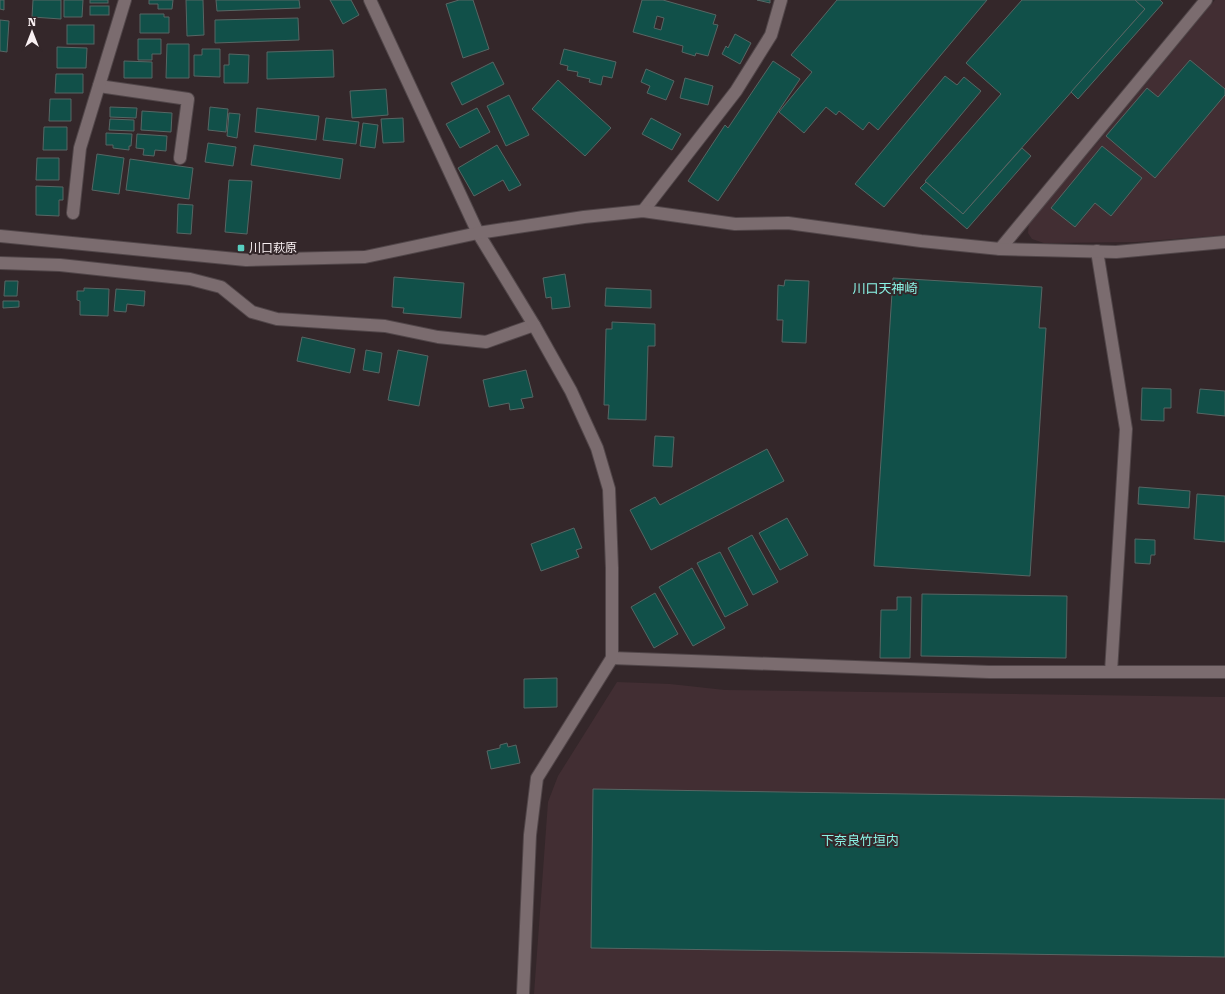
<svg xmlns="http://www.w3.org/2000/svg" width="1225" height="994" font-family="'Roboto Serif','Noto Sans JP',serif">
<rect width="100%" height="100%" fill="#34272a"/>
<g fill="#422e33">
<polygon points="1215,0 1225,0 1225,235 1136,242 1044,243 1032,239 1028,233 1029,222 1099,141"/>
<polygon points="617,682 670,684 725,690 1225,697 1225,994 534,994 548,802 558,776"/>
</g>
<g fill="#115049" stroke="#576664" fill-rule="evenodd">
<polygon points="0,0 4,0 4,10 0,9"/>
<polygon points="33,0 61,0 61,19 32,17"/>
<polygon points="64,0 83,0 82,17 64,17"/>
<rect x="90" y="0" width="18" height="3"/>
<polygon points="149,0 173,0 172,9 158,9 158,4 149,4"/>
<polygon points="186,0 203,0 204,35 187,36"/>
<polygon points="216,0 299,0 300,8 217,11"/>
<polygon points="330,0 351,0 359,15 343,24"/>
<polygon points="459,0 473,0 489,49 463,58 446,4"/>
<path d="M642 0H663L716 15 713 24 718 25 708 56 696 53 695 56 682 52 683 46 633 32ZM657 16 664 18 661 30 654 28Z"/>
<polygon points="757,0 770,0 770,3"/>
<polygon points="837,0 987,0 878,130 869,122 863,130 839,111 836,115 826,107 804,133 779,112 812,72 791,55"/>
<polygon points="1022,0 1135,0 1145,9 963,214 925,181 1001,94 966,63"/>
<polygon points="1135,0 1160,0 1163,3 1078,99 1071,92 1145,9"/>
<rect x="90" y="6" width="19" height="9"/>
<polygon points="140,14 164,14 164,17 169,17 169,33 140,33"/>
<polygon points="298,18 299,40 215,43 215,20"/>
<polygon points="0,20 9,21 7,52 0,51"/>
<rect x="67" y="25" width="27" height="19"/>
<polygon points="735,34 751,43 740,64 722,54 726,46 728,48"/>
<polygon points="138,39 161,39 161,54 152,54 152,60 138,60"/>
<polygon points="167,44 189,44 189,78 166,78"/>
<polygon points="57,47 87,48 86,68 57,68"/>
<polygon points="202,49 220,49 220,77 194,76 194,55 202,55"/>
<polygon points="564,49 616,62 612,78 603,76 601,85 589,82 590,79 577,76 578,72 567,70 568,66 560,64"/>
<polygon points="333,50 334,77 267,79 267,52"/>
<polygon points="229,54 249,55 248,83 224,83 224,65 229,65"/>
<polygon points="1190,60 1225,89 1225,95 1155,178 1106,136 1147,88 1158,97"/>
<polygon points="124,61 152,62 152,78 124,78"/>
<polygon points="773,61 800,79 718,201 688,181 725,125 728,128"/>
<polygon points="493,62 504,84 462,105 451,83"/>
<polygon points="646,69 674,81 666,100 647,93 650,86 641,82"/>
<polygon points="56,74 83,74 83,93 55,93"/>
<polygon points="945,76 957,85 964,77 981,91 884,207 855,184"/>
<polygon points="685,78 713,86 708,105 680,98"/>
<polygon points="558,80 611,128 585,156 532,109"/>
<polygon points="386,89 388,115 352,118 350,91"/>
<polygon points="509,95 529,135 506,146 487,106"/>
<polygon points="50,99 71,99 71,121 49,121"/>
<polygon points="110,107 137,108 136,118 110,117"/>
<polygon points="210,107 228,109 226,132 208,130"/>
<polygon points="257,108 319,116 316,140 255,132"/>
<polygon points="477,108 490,132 460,148 446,124"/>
<polygon points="142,111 172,113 171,132 141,130"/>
<polygon points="229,113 240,114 237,138 227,136"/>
<polygon points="326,118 359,122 356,144 323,140"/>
<polygon points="403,118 404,142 383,143 381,119"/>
<polygon points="651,118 681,134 672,150 642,134"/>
<polygon points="110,119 134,120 134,131 109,130"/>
<polygon points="363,123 378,125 375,148 360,146"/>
<polygon points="44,127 67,127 67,150 43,150"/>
<polygon points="106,133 132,134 131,146 129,146 129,150 113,148 113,145 106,145"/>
<polygon points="137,134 167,136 166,151 155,150 154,156 143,155 144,149 136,148"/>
<polygon points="208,143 236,147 233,166 205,162"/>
<polygon points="254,145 343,159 340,179 251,165"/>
<polygon points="497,145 521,185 509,191 503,180 474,196 458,168"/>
<polygon points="1102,146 1142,178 1111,216 1095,203 1075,227 1051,208"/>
<polygon points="1022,148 1031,156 967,229 920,188 926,182 963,214"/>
<polygon points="97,154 124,158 119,194 92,190"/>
<polygon points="37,158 59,158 59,180 36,180"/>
<polygon points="130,159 193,168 189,199 126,190"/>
<polygon points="229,180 252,181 247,234 225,232"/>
<polygon points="36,186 63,187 63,200 59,200 59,216 36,215"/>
<polygon points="178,204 193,205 191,234 177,233"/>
<polygon points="565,274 570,307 552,309 551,297 546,298 543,278"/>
<polygon points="394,277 464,283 461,318 403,313 404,308 392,307"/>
<polygon points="893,278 1042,287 1039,328 1046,328 1030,576 874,566"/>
<polygon points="785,280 809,281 806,343 782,342 783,320 777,320 778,285 784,286"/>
<polygon points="5,281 18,281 17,296 4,296"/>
<polygon points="84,288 109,289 108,316 80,315 80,301 77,300 77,291 84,291"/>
<polygon points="606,288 651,290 651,308 605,306"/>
<polygon points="116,289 145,291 144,306 127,304 126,312 114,311"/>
<polygon points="3,301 19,301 19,307 3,308"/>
<polygon points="612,322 655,324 655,346 648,346 646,420 608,419 609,405 604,405 606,329 612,329"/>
<polygon points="302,337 355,349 350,373 297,361"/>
<polygon points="366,350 382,353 379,373 363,370"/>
<polygon points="398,350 428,356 419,406 388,400"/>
<polygon points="526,370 533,397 521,399 524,408 510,410 509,403 489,407 483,380"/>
<polygon points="1142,388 1171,389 1171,408 1164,408 1164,421 1141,420"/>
<polygon points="1200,389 1225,391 1225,416 1197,413"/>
<polygon points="655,436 674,437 672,467 653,466"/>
<polygon points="767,449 784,481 651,550 630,510 655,497 660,505"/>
<polygon points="1139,487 1190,491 1189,508 1138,504"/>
<polygon points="1197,494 1225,496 1225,542 1194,539"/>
<polygon points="787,518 808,555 780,570 759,533"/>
<polygon points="574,528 582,548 576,550 579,557 541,571 531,544"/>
<polygon points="752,535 778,582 753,595 728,548"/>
<polygon points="1135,539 1155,540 1155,555 1151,555 1150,564 1135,563"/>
<polygon points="720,552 748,605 725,617 697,563"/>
<polygon points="692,568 725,628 693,646 659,587"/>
<polygon points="655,593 678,634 654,648 631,607"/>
<polygon points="922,594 1067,596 1066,658 921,656"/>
<polygon points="897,597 911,597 910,658 880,658 881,610 897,610"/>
<polygon points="557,678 557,707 524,708 524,679"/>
<polygon points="507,743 508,747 516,745 520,763 491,769 487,751 500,748 500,745"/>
<polygon points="593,789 1225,799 1225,957 591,948"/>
</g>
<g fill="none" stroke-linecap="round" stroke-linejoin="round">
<defs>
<g id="minor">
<polyline points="99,86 188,99 180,158"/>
<polyline points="643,211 736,91 771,35 781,0"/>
<polyline points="73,213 80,148 125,0"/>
<polyline points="1000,249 1206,0"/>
<polyline points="1097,251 1126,429 1111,672"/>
<polyline points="0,263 60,265 190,279 221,287 252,312 277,319 385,326 438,337 486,342 534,325"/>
<polyline points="612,658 989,672 1225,672"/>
</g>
<g id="tertiary">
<polyline points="370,0 478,233 534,325 571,391 597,448 609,489 612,568 612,658 537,778 530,835 523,994"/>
<polyline points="0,236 246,260 365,257 478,233 584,217 643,211 735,224 788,223 921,241 1000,249 1116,252 1225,242"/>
</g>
</defs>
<use href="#minor" stroke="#514649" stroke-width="14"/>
<use href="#tertiary" stroke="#514649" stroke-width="14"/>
<use href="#minor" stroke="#7b6c6f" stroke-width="12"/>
<use href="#tertiary" stroke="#7b6c6f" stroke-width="12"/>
</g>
<rect fill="#58cec0" stroke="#34272a" stroke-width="1.5" x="237" y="244" width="8" height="8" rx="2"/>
<g text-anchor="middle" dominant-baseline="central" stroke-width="4" stroke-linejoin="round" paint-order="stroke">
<g font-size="12" fill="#faf1f3" stroke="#34272a" text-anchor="start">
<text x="249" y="248">川口萩原</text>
</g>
<g font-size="13" fill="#8af3e5" stroke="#34272a">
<text x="885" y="288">川口天神崎</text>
<text x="860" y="840">下奈良竹垣内</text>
</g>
</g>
<g transform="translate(32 32)" stroke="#34272a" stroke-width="3" paint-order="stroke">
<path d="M0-3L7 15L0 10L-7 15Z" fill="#faf1f3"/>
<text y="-6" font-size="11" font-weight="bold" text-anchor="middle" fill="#faf1f3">N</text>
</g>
</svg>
